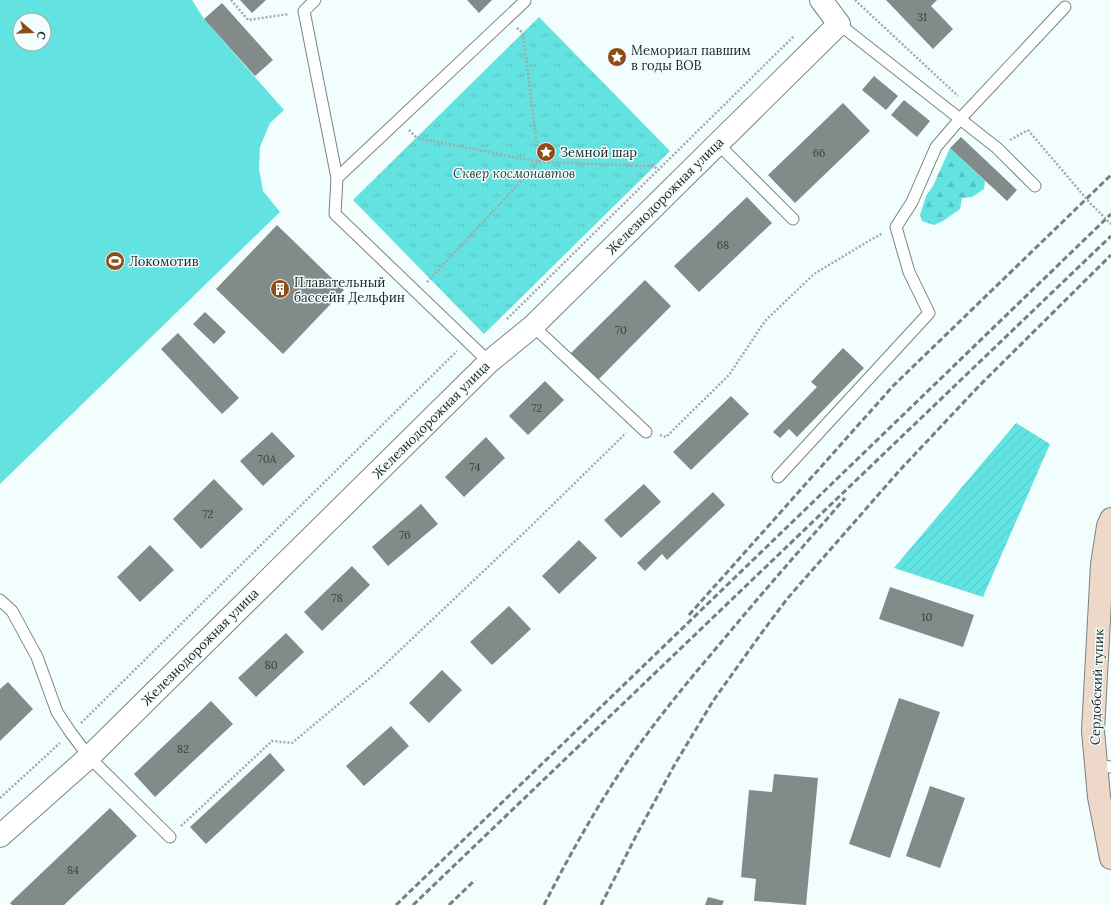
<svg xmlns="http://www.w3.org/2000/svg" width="1111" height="905" font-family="Lora,serif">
<defs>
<pattern id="forest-firs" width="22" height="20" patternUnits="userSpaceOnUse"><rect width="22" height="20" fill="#62e2e0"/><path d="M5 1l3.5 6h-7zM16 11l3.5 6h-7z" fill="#55c2c0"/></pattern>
<pattern id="park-tufts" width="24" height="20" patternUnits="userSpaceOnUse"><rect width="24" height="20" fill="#62e2e0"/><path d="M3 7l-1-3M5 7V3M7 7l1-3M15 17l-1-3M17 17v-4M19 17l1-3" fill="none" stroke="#55c2c0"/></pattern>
<pattern id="garden-furrows" width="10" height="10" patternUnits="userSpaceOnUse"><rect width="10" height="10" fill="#62e2e0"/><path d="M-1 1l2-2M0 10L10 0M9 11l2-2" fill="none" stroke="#55c2c0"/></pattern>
</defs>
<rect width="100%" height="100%" fill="#f2fdfd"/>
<path fill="#62e2e0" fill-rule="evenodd" d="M0 0H192L204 19 284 110 270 123 260 147 259 169 263 191 280 212 0 484ZM20 20H44V44H20Z"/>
<polygon fill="url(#forest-firs)" points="950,148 985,181 984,189 972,197 962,198 960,209 943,221 934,225 922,221 920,215 926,196 933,186"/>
<polygon fill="url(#park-tufts)" points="539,17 670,151 484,334 353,200"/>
<polygon fill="url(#garden-furrows)" points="1016,423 1050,444 983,597 894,568"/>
<g fill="#818b8a">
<polygon points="240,0 266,0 252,13"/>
<polygon points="467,0 492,0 479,13"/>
<polygon points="886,0 937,0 931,6 953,29 933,49"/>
<polygon points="222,3 273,60 255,76 204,19"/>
<polygon points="874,76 898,96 886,110 862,90"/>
<polygon points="904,100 930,121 917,137 891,115"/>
<polygon points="843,103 870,131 795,203 768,175"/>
<polygon points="961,137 1017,190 1007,201 950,148"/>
<polygon points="747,197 772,223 699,292 674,266"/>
<polygon points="277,225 344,290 283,354 216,289"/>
<polygon points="645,280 671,306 598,380 571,353"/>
<polygon points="205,312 226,332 214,344 193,324"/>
<polygon points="178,333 239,398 222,414 161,349"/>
<polygon points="843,348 864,368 797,437 789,429 780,438 773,432 817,387 811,382"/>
<polygon points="545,381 564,400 528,435 509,416"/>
<polygon points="731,396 749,414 691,470 673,452"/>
<polygon points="272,432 295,456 263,486 240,461"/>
<polygon points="486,437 505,458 464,497 445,477"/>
<polygon points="214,479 243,509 201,549 173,519"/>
<polygon points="644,484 661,502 621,538 604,520"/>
<polygon points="713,492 725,505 667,560 662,554 645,571 637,563"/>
<polygon points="421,504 438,524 388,566 372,547"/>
<polygon points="579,540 597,558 559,594 542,576"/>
<polygon points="150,545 174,570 140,602 117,577"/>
<polygon points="352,566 370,585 322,631 304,612"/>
<polygon points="890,587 974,615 963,647 879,619"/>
<polygon points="509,606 531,629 492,665 470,642"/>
<polygon points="286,633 304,652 256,697 238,678"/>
<polygon points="442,670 462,690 429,723 409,703"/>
<polygon points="8,682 33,709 0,741 0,689"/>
<polygon points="899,698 940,712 890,858 849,844"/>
<polygon points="211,701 233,724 155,797 134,774"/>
<polygon points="391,726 409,746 364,786 346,766"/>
<polygon points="270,753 285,770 206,844 190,827"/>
<polygon points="774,774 818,778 806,905 754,901 756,879 741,877 749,790 772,792"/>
<polygon points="930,786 965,798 940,868 906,856"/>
<polygon points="110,808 137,836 64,905 12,905 10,903"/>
<polygon points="708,897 724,901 722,905 705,905"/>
</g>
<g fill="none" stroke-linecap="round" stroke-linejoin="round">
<defs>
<g id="lane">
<polyline points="315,0 304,11 337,178"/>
<polyline points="839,24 997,148 1035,186"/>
<polyline points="718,144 793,219"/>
<polyline points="533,326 646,432"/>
<polyline points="489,362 335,214 337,178 525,1"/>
<polyline points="778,477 929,313 909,272 896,227 912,202 936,147 960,119 1065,7"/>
<polyline points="0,600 12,611 37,657 57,712 71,733 89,757 170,837"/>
<polyline points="1096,765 1111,767"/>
</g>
<polyline id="street" points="0,836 89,757 489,362 533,326 839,24 821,0"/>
<polyline id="secondary" points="1111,519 1108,526 1102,564 1093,731 1099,797 1111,858"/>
</defs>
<use href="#lane" stroke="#7a8483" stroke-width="13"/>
<use href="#street" stroke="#7a8483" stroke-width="24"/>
<use href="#secondary" stroke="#7a8483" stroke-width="24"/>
<g stroke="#a2abaa" stroke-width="2.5" stroke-dasharray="2 2" stroke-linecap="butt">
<polyline points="231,0 248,20 289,14"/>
<polyline points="855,0 958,96"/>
<polyline points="517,28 523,33 539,162"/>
<polyline points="409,130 417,138 539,162 654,166 658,170"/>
<polyline points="1010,140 1028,130"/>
<polyline points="427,282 539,162"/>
<polyline points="507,319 794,36"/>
<polyline points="660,435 666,437 729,375 765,321 814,274 867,242 883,233"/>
<polyline points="81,723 457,351"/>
<polyline points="0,798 60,743"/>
<polyline points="181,826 272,741 292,743 377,672 530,527 626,433"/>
</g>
<use href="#lane" stroke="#fff" stroke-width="11"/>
<use href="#street" stroke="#fff" stroke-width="22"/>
<use href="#secondary" stroke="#edd8ca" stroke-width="22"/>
<g stroke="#787f7f" stroke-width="3" stroke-dasharray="6 3" stroke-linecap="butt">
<polyline points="689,615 893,386 1111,175"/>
<polyline points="396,905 1111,214"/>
<polyline points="413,905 1111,236"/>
<polyline points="449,905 475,880"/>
<path d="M544 905C570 854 598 804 631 756 658 718 688 681 719 645 760 595 803 547 845 498"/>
<polyline points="601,905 637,834 675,764 713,701 763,631 787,599 900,470 979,386 1111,255"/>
</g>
<polyline stroke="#a2abaa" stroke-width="2.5" stroke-dasharray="2 2" stroke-linecap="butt" points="1028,130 1090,203 1111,224"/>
</g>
<defs>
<symbol id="sight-disc" viewBox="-11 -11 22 22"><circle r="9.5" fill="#8e4c19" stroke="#f2fdfd"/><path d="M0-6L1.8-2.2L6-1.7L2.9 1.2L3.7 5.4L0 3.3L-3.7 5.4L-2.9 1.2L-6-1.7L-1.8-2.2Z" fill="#fff"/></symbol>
<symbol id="stadium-disc" viewBox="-11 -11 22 22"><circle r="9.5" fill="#8e4c19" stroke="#f2fdfd"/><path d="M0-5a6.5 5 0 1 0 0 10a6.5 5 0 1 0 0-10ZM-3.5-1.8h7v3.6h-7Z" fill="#fff"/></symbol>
<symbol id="building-disc" viewBox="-11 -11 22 22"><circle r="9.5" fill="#8e4c19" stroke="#f2fdfd"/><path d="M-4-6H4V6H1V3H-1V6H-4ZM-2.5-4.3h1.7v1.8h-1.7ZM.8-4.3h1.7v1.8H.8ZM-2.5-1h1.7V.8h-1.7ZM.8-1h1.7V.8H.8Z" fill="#fff"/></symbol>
</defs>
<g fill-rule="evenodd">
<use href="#sight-disc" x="606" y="46" width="22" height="22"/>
<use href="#sight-disc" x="535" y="141" width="22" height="22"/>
<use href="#stadium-disc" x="104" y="250" width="22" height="22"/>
<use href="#building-disc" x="269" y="278" width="22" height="22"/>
</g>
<g text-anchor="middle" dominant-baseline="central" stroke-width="3" stroke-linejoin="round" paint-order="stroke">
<g font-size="11" fill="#3a3f3e">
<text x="922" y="17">31</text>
<text x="819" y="153">66</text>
<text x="723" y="245">68</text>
<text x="621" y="330">70</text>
<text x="537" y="408">72</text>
<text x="267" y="459">70А</text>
<text x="475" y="467">74</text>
<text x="208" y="514">72</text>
<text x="405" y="535">76</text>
<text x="337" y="598">78</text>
<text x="927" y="617">10</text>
<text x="271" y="665">80</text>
<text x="183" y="749">82</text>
<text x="73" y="870">84</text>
</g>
<g font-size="13" fill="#222625" stroke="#f2fdfd" text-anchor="start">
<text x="631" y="50">Мемориал павшим<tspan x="631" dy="15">в годы ВОВ</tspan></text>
<text x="560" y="152">Земной шар</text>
<text x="129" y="261">Локомотив</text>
<text x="294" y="282">Плавательный<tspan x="294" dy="15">бассейн Дельфин</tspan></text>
</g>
<g font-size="13" font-style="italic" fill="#263f3f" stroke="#f2fdfd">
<text x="514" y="173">Сквер космонавтов</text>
</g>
<g font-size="13" fill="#222625" stroke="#f2fdfd">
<text transform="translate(665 196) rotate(-45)">Железнодорожная улица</text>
<text transform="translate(431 420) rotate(-45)">Железнодорожная улица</text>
<text transform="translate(200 647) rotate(-45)">Железнодорожная улица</text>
<text transform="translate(1097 687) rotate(-88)">Сердобский тупик</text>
</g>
</g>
<g transform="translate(32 32) rotate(109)"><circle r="19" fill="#f2fdfd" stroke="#9fa7a7"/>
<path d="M0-3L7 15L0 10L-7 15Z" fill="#8e4c19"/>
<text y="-6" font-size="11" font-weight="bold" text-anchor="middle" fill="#222625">С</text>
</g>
</svg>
